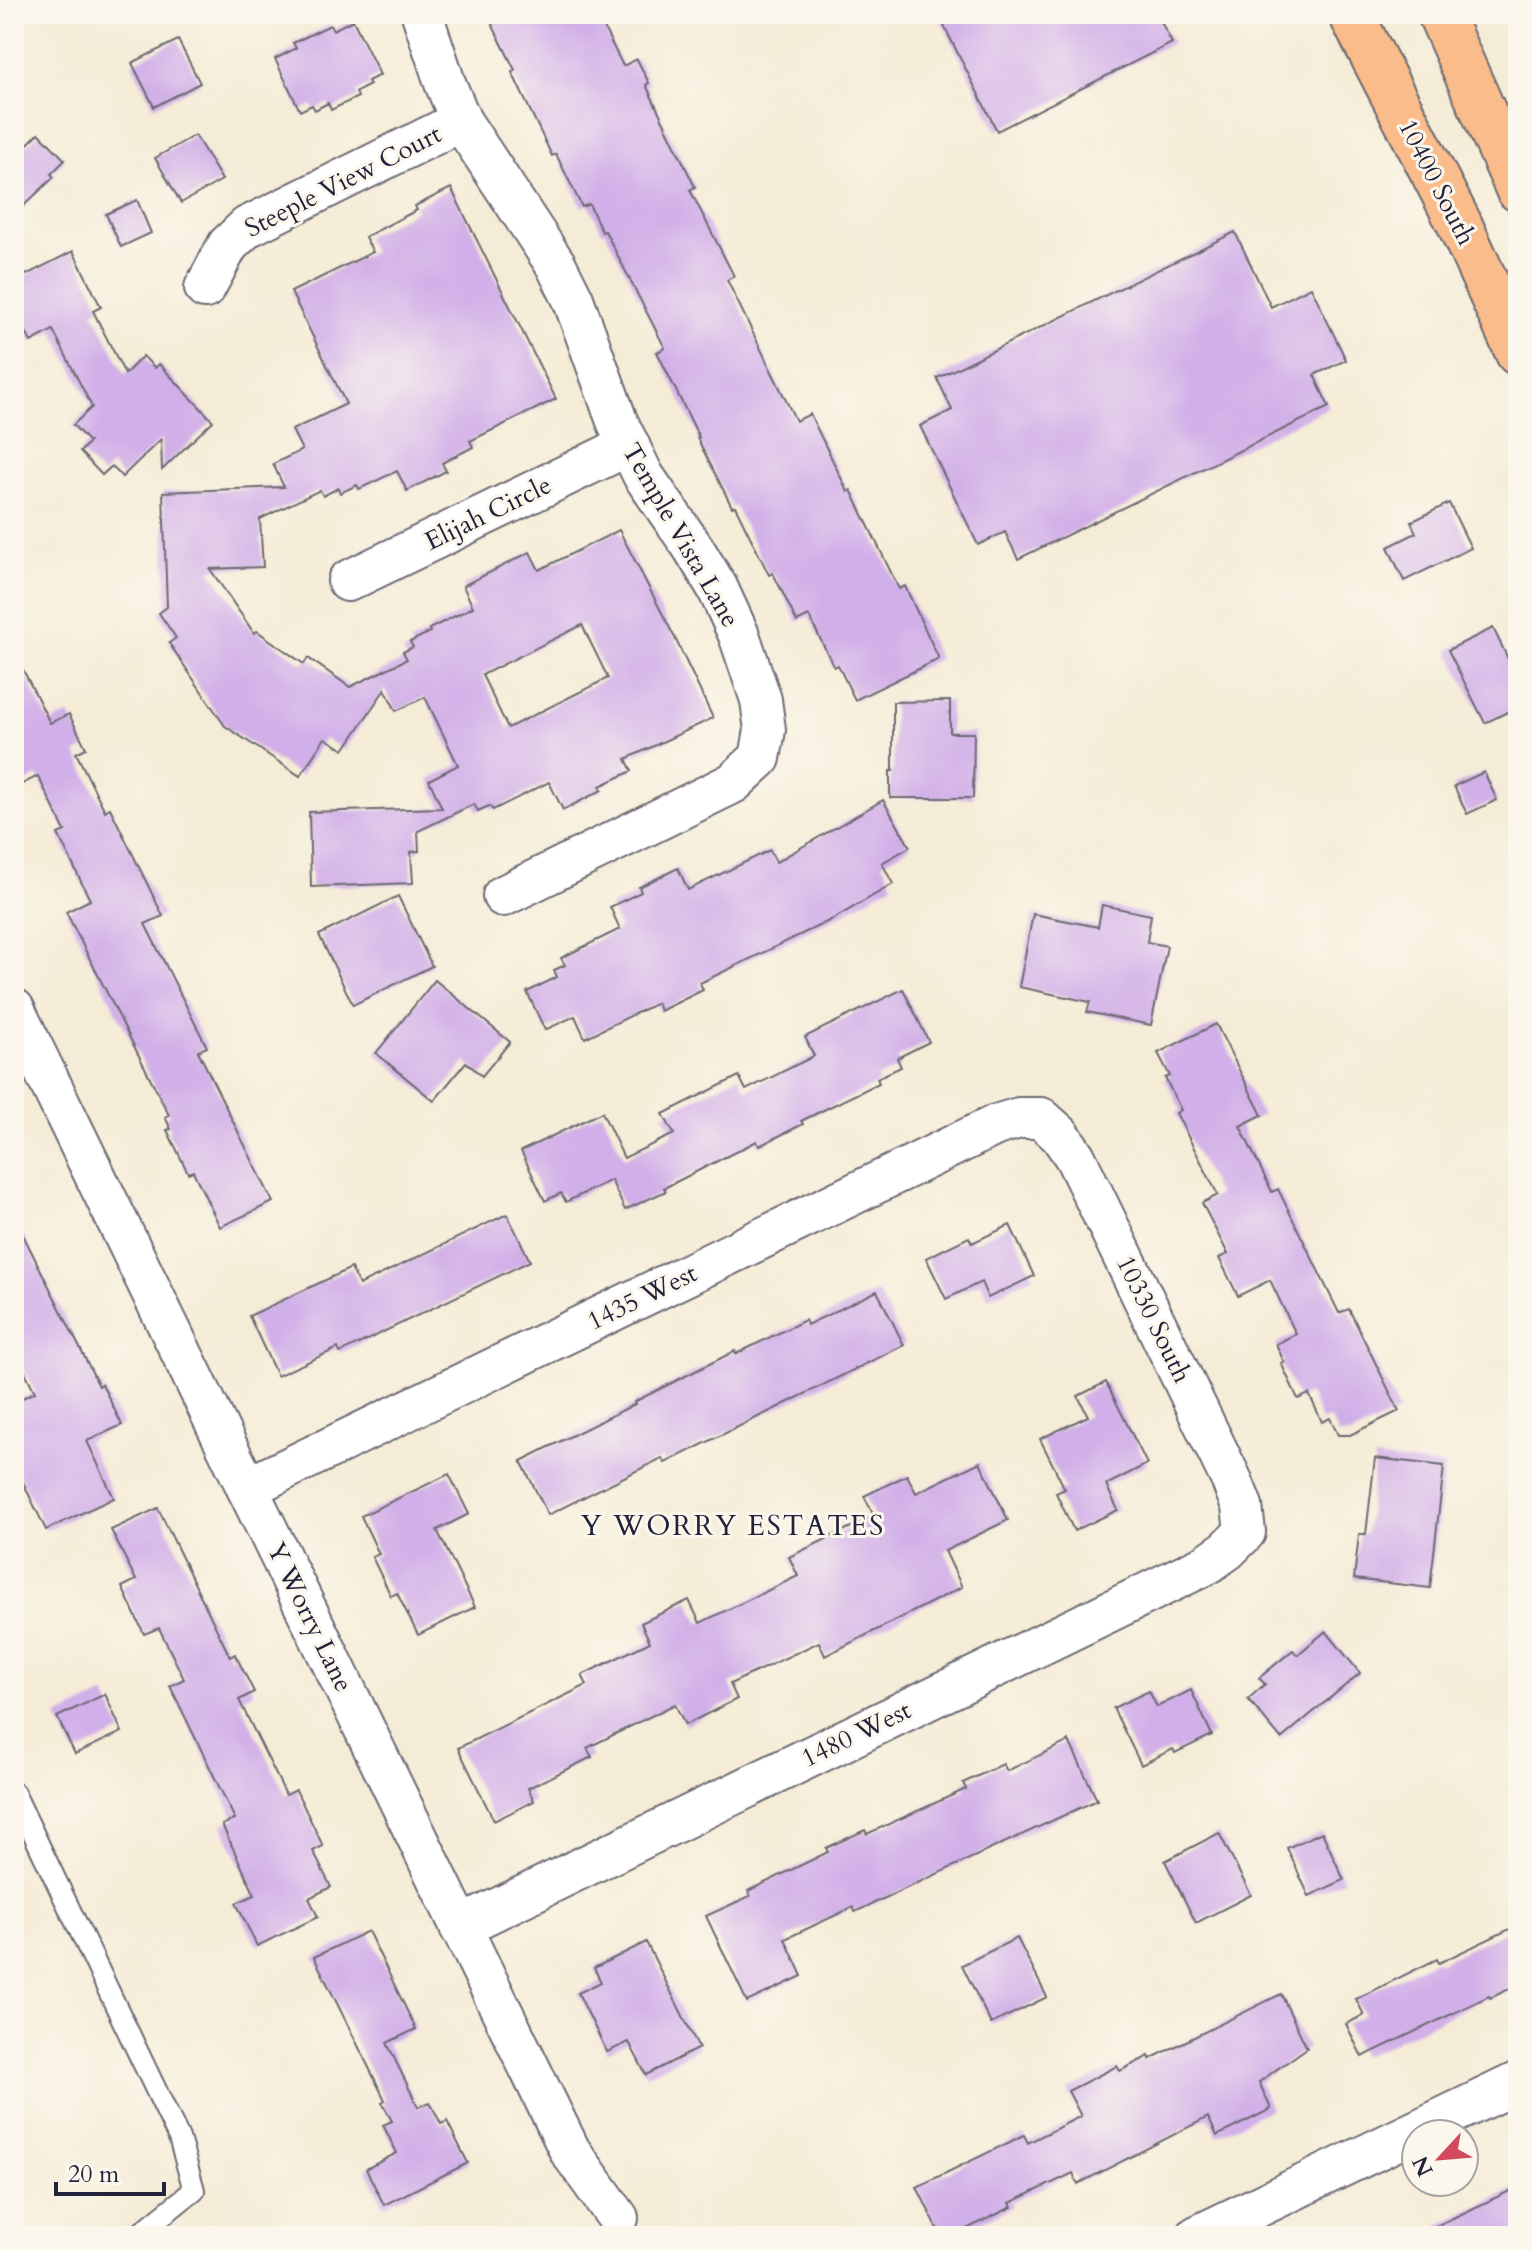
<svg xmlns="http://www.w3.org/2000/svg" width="1532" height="2250" font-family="Cardo,serif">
<rect width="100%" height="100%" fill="#fbf7ec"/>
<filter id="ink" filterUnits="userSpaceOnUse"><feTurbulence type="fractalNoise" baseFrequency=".0125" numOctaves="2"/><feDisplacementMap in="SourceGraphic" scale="16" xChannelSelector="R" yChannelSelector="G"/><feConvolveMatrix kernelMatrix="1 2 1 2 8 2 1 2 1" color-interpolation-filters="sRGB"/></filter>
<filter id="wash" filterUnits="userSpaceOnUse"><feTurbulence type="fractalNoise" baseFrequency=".006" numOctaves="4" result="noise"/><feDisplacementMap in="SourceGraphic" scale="32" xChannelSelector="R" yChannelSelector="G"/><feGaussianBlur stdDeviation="1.8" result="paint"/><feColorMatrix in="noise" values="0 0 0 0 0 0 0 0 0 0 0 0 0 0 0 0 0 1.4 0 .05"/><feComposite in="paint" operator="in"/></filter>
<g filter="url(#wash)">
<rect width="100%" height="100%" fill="#f5ecd7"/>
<g id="blocks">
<g fill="#d1afe8" fill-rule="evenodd">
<polygon points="487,14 597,14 623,66 637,59 649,83 646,85 695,187 690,190 734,276 727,280 796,421 810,414 848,492 851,490 899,589 905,586 939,659 855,700 838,665 834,667 809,616 797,622 773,573 769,575 735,506 732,507 697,438 699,437 657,352 665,348 605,231 602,232 589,204 582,207 556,154 552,156 518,85 512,72 515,70"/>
<polygon points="938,14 1157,14 1172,43 997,131"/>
<polygon points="353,20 380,75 368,81 370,85 356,92 358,97 331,110 328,103 315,110 312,105 300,111 275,59 296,48 293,43 330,25 333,30"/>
<polygon points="178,40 200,83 154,107 132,63"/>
<polygon points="39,133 65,160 51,174 54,177 14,215 14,157"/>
<polygon points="195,135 222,180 181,203 155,158"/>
<path d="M451 188 556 399 470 441 473 447 442 463 446 471 407 491 397 471 359 489 357 485 340 493 338 488 323 496 320 490 260 519 263 567 210 569 254 633 257 631 304 664 308 658 350 687 407 659 403 652 413 647 410 642 430 632 429 629 473 607 463 586 530 552 539 570 619 530 675 638 713 718 626 759 632 771 600 786 602 790 563 810 549 782 493 810 489 806 478 811 474 804 418 831 419 851 411 852 413 883 311 887 309 812 442 808 429 780 458 765 425 697 396 711 385 689 344 750 325 738 300 776 225 726 169 643 176 638 159 613 167 607 163 492 284 487 273 464 302 450 292 430 346 404 291 292 373 252 365 237 417 210 415 206ZM582 625 608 678 508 728 482 675Z"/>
<polygon points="137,200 151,233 121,247 106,214"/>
<polygon points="1235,232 1271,307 1311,287 1346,360 1314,375 1329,407 1018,559 1005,532 978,545 920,426 952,410 937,378"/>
<polygon points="73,251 101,307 93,311 125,374 143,356 155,368 159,364 213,421 162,470 161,439 122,477 112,466 102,475 80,452 89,442 73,425 92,407 53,330 31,342 14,308 14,281"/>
<polygon points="1449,503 1471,548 1404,581 1388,547 1416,533 1411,522"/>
<polygon points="1493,628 1508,659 1518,654 1518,707 1485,723 1448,650"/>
<polygon points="14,652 50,723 69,714 86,748 76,753 105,811 110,808 163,916 145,924 207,1047 198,1051 273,1202 220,1227 193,1171 188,1173 167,1130 171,1129 165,1117 169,1115 66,912 90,900 58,834 65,831 38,776 14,788"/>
<polygon points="950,701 950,733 974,733 973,798 890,798 890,771 893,771 893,702"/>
<polygon points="1484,772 1497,800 1467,814 1454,786"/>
<polygon points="883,800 910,847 882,863 893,884 833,919 700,983 703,990 660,1011 657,1003 585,1038 575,1016 545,1030 527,992 557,977 554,970 565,965 561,958 620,929 610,907 641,892 639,887 678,868 688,890 770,850 776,862"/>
<polygon points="398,896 432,966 353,1005 319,935"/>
<polygon points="1102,905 1151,915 1147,942 1167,946 1151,1025 1087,1012 1090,1002 1019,987 1033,914 1098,927"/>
<polygon points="435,980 510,1042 482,1076 466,1062 434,1101 376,1053"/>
<polygon points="903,989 929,1042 897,1058 901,1067 877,1078 879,1083 801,1121 803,1124 759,1146 757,1141 664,1188 666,1191 625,1210 611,1180 566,1202 561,1193 545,1201 521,1151 602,1112 624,1158 674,1134 663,1114 739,1076 746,1090 814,1056 805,1037"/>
<polygon points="1216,1024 1262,1115 1240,1126 1272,1192 1278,1189 1339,1313 1349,1309 1399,1411 1350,1435 1338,1435 1330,1418 1322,1422 1309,1394 1298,1399 1281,1363 1284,1362 1276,1344 1296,1334 1270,1280 1238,1296 1219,1258 1228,1254 1202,1203 1218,1195 1176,1113 1181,1110 1165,1078 1170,1076 1158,1053"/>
<polygon points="507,1214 530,1261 340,1353 338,1348 277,1376 249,1316 351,1268 359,1285"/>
<polygon points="14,1217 99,1386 102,1384 122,1425 87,1441 114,1498 46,1530 14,1464 14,1402 35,1392 14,1350"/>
<polygon points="1010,1225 1034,1276 988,1298 981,1282 946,1299 926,1258 969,1237 972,1243"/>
<polygon points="877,1291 904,1345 665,1463 662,1458 548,1515 521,1461 635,1404 634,1402 735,1351 736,1354 805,1320 807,1325"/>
<polygon points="1106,1382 1147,1464 1106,1485 1118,1510 1074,1531 1056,1493 1065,1489 1040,1439 1088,1416 1078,1396"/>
<polygon points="1375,1458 1444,1466 1430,1588 1354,1579 1359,1534 1366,1534"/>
<polygon points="980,1462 1008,1520 945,1551 962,1587 825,1656 819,1642 730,1684 737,1699 685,1725 675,1704 587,1748 592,1757 528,1788 534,1801 494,1821 458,1748 587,1685 582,1675 650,1642 641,1623 689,1600 700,1623 798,1576 789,1557 874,1516 864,1496 907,1475 916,1493"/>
<polygon points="449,1474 469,1514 437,1530 475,1607 418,1635 397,1593 391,1596 372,1557 379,1554 361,1516"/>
<polygon points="158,1508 230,1657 235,1654 254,1692 239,1700 286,1795 296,1790 323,1846 313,1851 331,1887 309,1898 318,1917 257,1946 236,1903 255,1895 222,1825 235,1819 170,1686 184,1679 159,1628 144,1634 122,1587 136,1580 111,1530"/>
<polygon points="1326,1631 1360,1673 1281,1739 1248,1699 1265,1684 1259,1678 1293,1650 1297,1655"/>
<polygon points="1191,1690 1212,1735 1175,1753 1173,1749 1141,1765 1113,1708 1149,1691 1157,1707"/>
<polygon points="105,1694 122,1732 75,1754 57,1717"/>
<polygon points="1069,1741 1097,1800 855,1912 853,1907 785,1939 802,1976 747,2002 706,1916 750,1896 748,1891 828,1852 826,1848 865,1830 867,1834 966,1789 963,1783 1003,1764 1007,1771"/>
<polygon points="1322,1832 1344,1880 1309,1896 1287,1848"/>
<polygon points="1219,1833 1251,1895 1196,1923 1165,1861"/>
<polygon points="1518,1925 1518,1985 1490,1998 1489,1996 1362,2057 1346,2024 1364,2015 1356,1999 1437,1959 1439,1963"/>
<polygon points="368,1931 416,2029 387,2043 418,2107 430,2102 441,2124 447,2121 468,2163 384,2205 366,2169 397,2153 383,2125 392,2121 382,2102 385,2100 314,1957"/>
<polygon points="1017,1938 1047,1997 991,2024 962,1965"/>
<polygon points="646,1942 699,2048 646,2075 629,2042 607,2052 578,1993 601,1982 594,1968"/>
<polygon points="1281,1994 1307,2048 1259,2082 1271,2109 1217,2136 1208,2117 1078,2184 1073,2173 1010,2203 1012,2207 952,2236 941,2236 917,2187 1024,2135 1028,2143 1081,2116 1068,2091 1117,2066 1120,2071 1149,2056 1150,2059"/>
<polygon points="1518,2187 1518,2236 1415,2236"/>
</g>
</g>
</g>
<g filter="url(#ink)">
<use href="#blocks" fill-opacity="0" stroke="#6c6972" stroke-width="2"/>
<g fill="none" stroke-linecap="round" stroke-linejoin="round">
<defs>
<polyline id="lane" points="14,1793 179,2138 194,2190 137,2236"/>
<g id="street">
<polyline points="422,14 445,83 461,121 556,265 573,299 617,421 643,475 694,549 717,587 739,635 761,700 765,730 760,758 733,783 503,896"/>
<polyline points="205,288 228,245 247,227 461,121"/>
<polyline points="348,581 629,445"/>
<polyline points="14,1009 570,2151 618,2218"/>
<polyline points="247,1488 996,1125 1019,1118 1041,1118 1060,1135 1075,1157 1232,1481 1242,1506 1245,1532 1227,1550 1207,1564 460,1927"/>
<polyline points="1197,2236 1518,2082"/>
</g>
<g id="primary">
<polyline points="1351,14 1459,223 1518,353"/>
<polyline points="1440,14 1518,189"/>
</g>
</defs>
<use href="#lane" stroke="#6c6972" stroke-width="24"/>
<use href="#street" stroke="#6c6972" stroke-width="44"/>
<use href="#primary" stroke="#6c6972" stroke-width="48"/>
<use href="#lane" stroke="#fff" stroke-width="20"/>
<use href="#street" stroke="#fff" stroke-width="40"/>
<use href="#primary" stroke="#f9bc8a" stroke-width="44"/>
</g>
</g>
<g text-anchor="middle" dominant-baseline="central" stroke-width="6" stroke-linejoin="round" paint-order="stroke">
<g font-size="26" fill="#22223b" stroke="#fbf7ec">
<text transform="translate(343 181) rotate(-27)">Steeple View Court</text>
<text transform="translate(1437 182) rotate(63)">10400 South</text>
<text transform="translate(488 513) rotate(-26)">Elijah Circle</text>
<text transform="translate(681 535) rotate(60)">Temple Vista Lane</text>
<text transform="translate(642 1297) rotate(-26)">1435 West</text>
<text transform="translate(1154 1319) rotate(64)">10330 South</text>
<text transform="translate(310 1617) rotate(64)">Y Worry Lane</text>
<text transform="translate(856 1734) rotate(-26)">1480 West</text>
</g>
<g font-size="28" letter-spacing="2" fill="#22223b" stroke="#fbf7ec">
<text x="733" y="1526">Y WORRY ESTATES</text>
</g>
</g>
<rect width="1532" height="2250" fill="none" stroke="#fbf7ec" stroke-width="48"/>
<g transform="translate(1440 2158) rotate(244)"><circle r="38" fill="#fbf7ec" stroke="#a4a2a5" stroke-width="2"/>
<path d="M0-6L14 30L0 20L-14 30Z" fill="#d1495b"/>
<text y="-12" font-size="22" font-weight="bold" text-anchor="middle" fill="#22223b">N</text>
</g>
<path d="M56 2182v12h108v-12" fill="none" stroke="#22223b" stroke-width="4"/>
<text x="68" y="2182" font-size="24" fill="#22223b" stroke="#fbf7ec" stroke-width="6" paint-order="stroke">20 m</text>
</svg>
